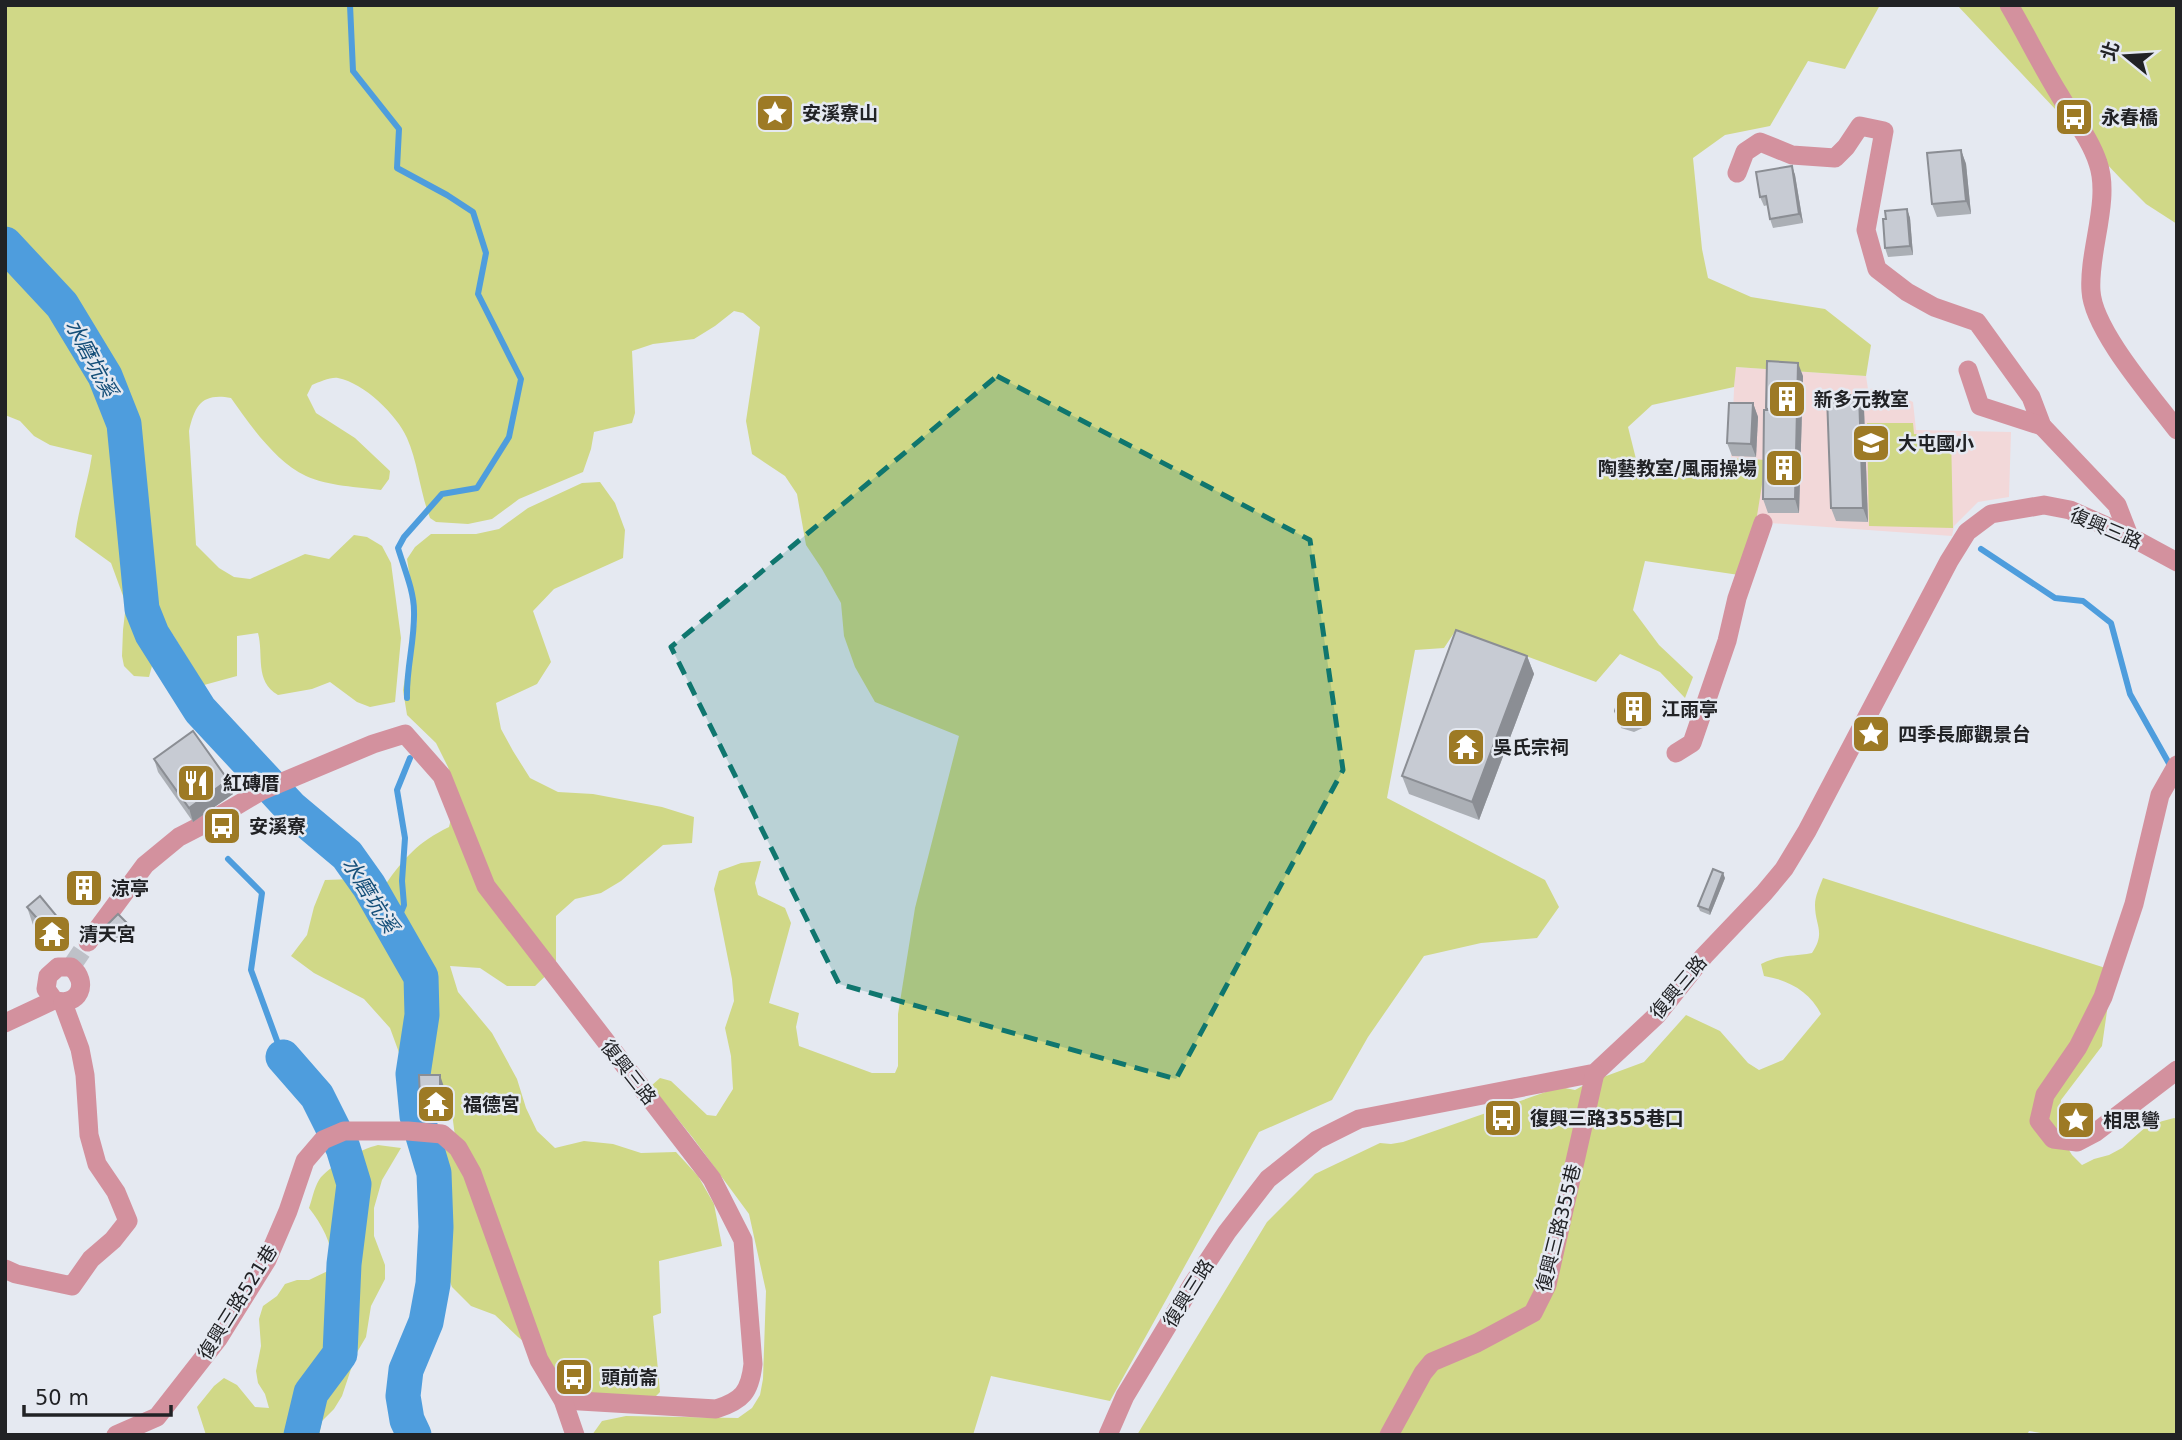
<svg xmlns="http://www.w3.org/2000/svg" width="2182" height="1440" font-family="'DejaVu Sans','Noto Sans TC',sans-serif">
<rect width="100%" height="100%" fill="#e5e9f1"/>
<polygon fill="#f2d8d9" points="1735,367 1866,376 1868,389 1885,388 1913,402 1916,430 2011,432 2009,497 1978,502 1954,526 1952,536 1756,522 1731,458"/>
<g fill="#d0d887">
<path d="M5 5H1880L1845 69 1808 61 1770 126 1725 135 1693 158 1702 249 1708 278 1751 297 1825 309 1871 345 1866 376 1736 367 1734 387 1652 405 1628 427 1636 459 1686 472 1731 458 1766 460 1756 522 1739 575 1645 561 1633 610 1659 645 1693 677 1685 698 1660 672 1620 654 1596 682 1456 630 1444 648 1415 650 1387 798 1545 880 1559 907 1537 938 1481 943 1424 956 1368 1037 1332 1100 1259 1132 1110 1401 991 1376 973 1435H592L602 1421 626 1416 738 1418 752 1408 760 1395 763 1379 766 1291 749 1214 693 1138 651 1086 660 1078 671 1081 707 1115 716 1116 733 1089 731 1056 725 1028 734 1001 732 979 714 889 719 871 741 863 761 861 755 883 758 895 785 908 791 923 769 1003 799 1013 796 1027 799 1046 872 1073H895L898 1066V1014L915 908 959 736 875 702 855 667 844 636 841 603 822 569 806 545 797 494 785 476 752 454 746 421 760 327 743 313 734 311 715 326 694 339 653 344 632 351 635 413 632 423 594 432 591 449 583 472 519 499 492 519 468 524 436 522 430 518C420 492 418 463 407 438 397 415 364 383 338 378 330 377 320 382 312 385L307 395 316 413 355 438 390 471 389 479 381 490C359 487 327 486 306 476 276 462 250 425 231 398 203 393 195 404 189 431L196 545 219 568 234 577 250 579 305 554 329 559 354 535 367 537 382 546 391 563 401 638 395 702 370 707 357 702 330 682 312 689 278 695C254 681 264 655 258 633L237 636V676L204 685 173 635 165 633 160 636 149 677 134 676 124 666 122 656 123 630 126 604 111 563 75 537C78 509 88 483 92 455L50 445 34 436 20 421 5 415Z"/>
<polygon points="1957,5 2177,5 2177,224 2146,204 2121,179"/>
<polygon points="1867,423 1913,423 1914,434 1951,434 1953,528 1869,526"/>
<path d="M600 482 615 503 625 530 623 558 554 589 533 611 551 662 537 684 496 703 501 729 513 751 530 778 558 792 593 794 662 807 694 817 692 843 663 845 621 881 601 893 575 899 556 916V966L535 986H507L480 968 450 966 458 992 492 1033 517 1079 526 1108 537 1131 555 1148 584 1141 613 1144 641 1153 676 1152 698 1176 714 1204 722 1246 659 1261 661 1313 653 1316 660 1392 655 1397 572 1393 565 1390 544 1357 518 1337 495 1315 471 1306 452 1287 443 1263 421 1226 423 1186 438 1147 456 1144 452 1113 441 1088 401 1058 390 1028 364 999 314 973 291 956 307 935 314 907 325 880 354 879 385 885C405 857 418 842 449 827L457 795 448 767 436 743 407 715 403 690 408 660 417 622 407 559 415 547 431 534H476L499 529 528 508 582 483Z"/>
<path d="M1823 878 2118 972 2108 1004 2102 1046 2061 1100 2059 1114 2064 1142 2072 1155 2082 1165 2094 1159 2109 1155 2122 1148 2148 1125 2174 1118 2177 1119V1435H2053L2029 1431 2027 1435H1137L1267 1222 1315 1174 1380 1143 1391 1144 1403 1142 1560 1087 1575 1090 1590 1082 1644 1062 1686 1015 1720 1031 1748 1063 1759 1070 1783 1060 1821 1014C1810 992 1789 980 1764 976L1761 964C1782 954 1791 957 1812 953 1826 932 1815 926 1815 905 1815 896 1820 886 1823 878Z"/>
<path d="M378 1145 401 1148 382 1180 374 1208V1236L385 1265V1279L371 1306 366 1337 356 1354 342 1396 334 1409 322 1421 319 1435H206L197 1407 214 1386 224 1378 237 1385 255 1407 269 1408 265 1394 258 1383 256 1371 261 1346 259 1319 263 1306 277 1296 285 1284 297 1280H309L332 1269C334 1246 323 1226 309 1208 312 1200 314 1188 319 1180 328 1166 361 1149 378 1145Z"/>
</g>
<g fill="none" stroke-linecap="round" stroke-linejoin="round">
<g stroke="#4e9ddd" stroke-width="6">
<path d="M350 5 353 71 399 129 397 168 447 195 473 212 486 253 478 294 521 379 509 437 477 488 442 494 404 537 398 548C404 568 414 591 414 611 415 640 406 669 407 698"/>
<polyline points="1981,549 2055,598 2083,601 2111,623 2130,694 2171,767"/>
<polyline points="228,859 262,893 251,970 283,1057"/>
<polyline points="394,929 404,905 402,881 405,838 397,790 410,758"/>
</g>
<g stroke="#4e9ddd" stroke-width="35">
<polyline points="5,244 62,305 105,376 124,424 142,609 152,634 200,710 291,808 347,855 369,886 421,977 422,1015 413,1074 417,1116 434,1173 436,1227 433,1284 426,1322 406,1370 403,1396 407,1420 414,1435"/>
<polyline points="283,1057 317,1096 343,1148 354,1184 344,1264 340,1354 311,1393 301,1435"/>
</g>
<polyline stroke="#bec1c8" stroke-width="19" stroke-dasharray="19 10" stroke-linecap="butt" points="71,967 88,942"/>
<g stroke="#d3919e" stroke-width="19">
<path d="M2009 5C2026 34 2041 65 2059 94 2072 117 2090 138 2098 163 2111 200 2088 252 2091 291 2093 330 2152 397 2177 430"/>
<polyline points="1737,173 1745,152 1760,142 1792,155 1835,158 1846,147 1860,126 1884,131 1866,230 1877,269 1907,292 1934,307 1977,322 2031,397 2042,426 2117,505 2129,536"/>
<polyline points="1968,370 1980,406 2042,426"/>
<polyline points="1676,753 1692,743 1727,641 1737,598 1763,523"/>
<polyline points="2177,765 2160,795 2134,904 2103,997 2078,1047 2045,1095 2039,1121 2053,1139 2077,1142 2096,1132 2177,1070"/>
<path d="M88 942 145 865 179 837 214 819 261 791 373 744 405 734 442 776 486 886 712 1179 743 1240 753 1364C750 1392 742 1401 716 1409L563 1400"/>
<path d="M5 1023 54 1000 46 989 48 976 58 967H71C90 982 79 1008 54 1000"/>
<polyline points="5,1269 16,1274 72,1286 91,1259 113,1240 128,1221 116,1192 97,1164 89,1135 85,1075 80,1049 63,1003"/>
<polyline points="116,1435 157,1417 218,1339 267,1260 288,1211 305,1161 323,1140 344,1131 408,1131 442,1134 458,1148 472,1173 539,1360 563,1400 575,1435"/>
<polyline points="1108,1435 1125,1396 1192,1285 1227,1232 1268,1179 1317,1140 1359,1119 1595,1073 1657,1015 1704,956 1764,893 1784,869 1807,831 1949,561 1967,532 1991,514 2044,505 2070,510 2129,536 2177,562"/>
<polyline points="1389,1435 1423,1373 1432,1362 1477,1343 1533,1313 1547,1285 1595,1073"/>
</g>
</g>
<g fill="#abafb5">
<polygon points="1961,150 1966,164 1971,214 1937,217 1932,204"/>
<polygon points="1792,166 1795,175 1803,223 1773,228 1770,219 1768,205 1764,206 1760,197"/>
<polygon points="1907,209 1910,218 1913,255 1888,257 1885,248 1886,219"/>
<polygon points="1803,376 1799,513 1768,513 1763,499 1766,408"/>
<polygon points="1753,403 1758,417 1756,457 1732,456 1727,443"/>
<polygon points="1864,409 1868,522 1836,521 1831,508"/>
<polygon points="1527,656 1534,674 1479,820 1409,794 1402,776"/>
<polygon points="1651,715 1647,726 1634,732 1621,728 1620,723"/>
<polygon points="154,759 228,780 233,794 193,822 158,772"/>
<polygon points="1725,878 1710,915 1700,911 1698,906"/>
<polygon points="27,907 64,925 71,943 58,953 33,925"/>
<polygon points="107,925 129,928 117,939 108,930"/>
<polygon points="446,1093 447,1114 427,1115 420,1097"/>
</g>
<g fill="#8b8e94">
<polygon points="1961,150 1966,164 1971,214 1966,201"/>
<polygon points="1792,166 1795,175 1803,223 1799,214"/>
<polygon points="1907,209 1910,218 1913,255 1910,246"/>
<polygon points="1798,363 1803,376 1799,513 1795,499"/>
<polygon points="1859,395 1864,409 1868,522 1863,508"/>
<polygon points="1753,403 1758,417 1756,457 1751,444"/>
<polygon points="1527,656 1534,674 1479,820 1472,802"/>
<polygon points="1650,710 1651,715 1647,726 1645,722"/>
<polygon points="228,780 233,794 193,822 189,808"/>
<polygon points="1723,873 1725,878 1710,915 1709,910"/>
<polygon points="92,884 94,889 83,897 81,893"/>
<polygon points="127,923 129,928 117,939 116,935"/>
<polygon points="64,925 71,943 58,953 52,935"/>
<polygon points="440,1075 446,1093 447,1114 440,1096"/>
</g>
<g fill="#c7cbd3" stroke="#8b8e94" stroke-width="2">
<polygon points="1961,150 1966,201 1932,204 1927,153"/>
<polygon points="1792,166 1799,214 1770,219 1766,196 1760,197 1756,172"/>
<polygon points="1907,209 1910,246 1885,248 1883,219 1886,219 1885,211"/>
<polygon points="1767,361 1798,363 1795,499 1763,499 1764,410 1769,410 1766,408"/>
<polygon points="1859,395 1863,508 1831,508 1827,396"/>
<polygon points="1729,403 1753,403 1751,444 1727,443"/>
<polygon points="1456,630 1527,656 1472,802 1402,776"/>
<polygon points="1633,692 1645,698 1650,710 1645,722 1633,727 1620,723 1615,711 1619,698"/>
<polygon points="193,731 228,780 189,808 154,759"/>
<polygon points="1713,869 1723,873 1709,910 1698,906"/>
<polygon points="85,873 92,884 81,893 73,882"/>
<polygon points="40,896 64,925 52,935 27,907"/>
<polygon points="118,914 127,923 116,935 107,925"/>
<polygon points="419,1075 440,1075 440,1096 420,1097"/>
</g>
<path fill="#0f766e" fill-opacity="0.2" stroke="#0f766e" stroke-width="5" stroke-dasharray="14 9" stroke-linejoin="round" d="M997 376 1310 540 1343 770 1176 1079 839 984 671 647Z"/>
<defs>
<symbol id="sight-square" viewBox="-11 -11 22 22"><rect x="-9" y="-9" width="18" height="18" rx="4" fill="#9d7a25" stroke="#e5e9f1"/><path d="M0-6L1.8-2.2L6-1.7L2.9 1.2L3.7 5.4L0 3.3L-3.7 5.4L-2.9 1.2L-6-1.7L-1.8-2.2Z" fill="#fff"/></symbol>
<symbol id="bus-square" viewBox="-11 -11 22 22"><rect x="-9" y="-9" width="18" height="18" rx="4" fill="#9d7a25" stroke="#e5e9f1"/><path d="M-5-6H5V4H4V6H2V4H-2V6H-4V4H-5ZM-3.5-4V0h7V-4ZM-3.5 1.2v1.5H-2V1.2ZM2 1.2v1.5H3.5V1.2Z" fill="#fff"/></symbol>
<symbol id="building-square" viewBox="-11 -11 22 22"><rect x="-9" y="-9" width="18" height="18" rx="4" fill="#9d7a25" stroke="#e5e9f1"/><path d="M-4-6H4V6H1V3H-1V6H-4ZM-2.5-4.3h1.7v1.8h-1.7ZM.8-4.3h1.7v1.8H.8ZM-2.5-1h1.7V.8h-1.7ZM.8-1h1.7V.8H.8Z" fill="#fff"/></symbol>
<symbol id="school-square" viewBox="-11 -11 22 22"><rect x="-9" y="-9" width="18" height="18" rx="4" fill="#9d7a25" stroke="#e5e9f1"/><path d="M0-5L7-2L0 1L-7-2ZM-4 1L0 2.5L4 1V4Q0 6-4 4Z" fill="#fff"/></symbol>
<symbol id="temple-square" viewBox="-11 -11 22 22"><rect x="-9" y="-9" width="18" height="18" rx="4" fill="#9d7a25" stroke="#e5e9f1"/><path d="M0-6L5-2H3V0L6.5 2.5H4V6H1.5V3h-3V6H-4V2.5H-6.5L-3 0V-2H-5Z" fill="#fff"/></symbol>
<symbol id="restaurant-square" viewBox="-11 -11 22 22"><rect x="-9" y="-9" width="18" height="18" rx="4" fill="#9d7a25" stroke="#e5e9f1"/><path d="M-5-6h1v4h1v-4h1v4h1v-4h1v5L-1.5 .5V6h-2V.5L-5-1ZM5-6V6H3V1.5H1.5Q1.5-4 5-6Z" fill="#fff"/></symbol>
</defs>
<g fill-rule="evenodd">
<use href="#sight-square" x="753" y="91" width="44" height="44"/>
<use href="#bus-square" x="2052" y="95" width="44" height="44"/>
<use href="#building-square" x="1765" y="377" width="44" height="44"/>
<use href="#school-square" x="1849" y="421" width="44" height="44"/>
<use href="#building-square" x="1762" y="446" width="44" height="44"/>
<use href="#building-square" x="1612" y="687" width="44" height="44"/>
<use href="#sight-square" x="1849" y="712" width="44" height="44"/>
<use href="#temple-square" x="1444" y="725" width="44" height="44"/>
<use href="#restaurant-square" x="174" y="761" width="44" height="44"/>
<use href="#bus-square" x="200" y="804" width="44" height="44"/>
<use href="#building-square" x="62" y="866" width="44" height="44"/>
<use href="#temple-square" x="30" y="912" width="44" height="44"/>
<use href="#temple-square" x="414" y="1082" width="44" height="44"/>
<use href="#bus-square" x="1481" y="1096" width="44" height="44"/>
<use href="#sight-square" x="2054" y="1098" width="44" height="44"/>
<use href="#bus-square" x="552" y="1355" width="44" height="44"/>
</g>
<g text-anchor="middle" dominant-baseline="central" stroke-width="5" stroke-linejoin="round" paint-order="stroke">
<g font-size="19" font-weight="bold" fill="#212225" stroke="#e5e9f1" text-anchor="start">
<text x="802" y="113">安溪寮山</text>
<text x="2101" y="117">永春橋</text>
<text x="1814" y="399">新多元教室</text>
<text x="1898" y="443">大屯國小</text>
<text x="1757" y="468" text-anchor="end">陶藝教室/風雨操場</text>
<text x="1661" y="709">江雨亭</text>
<text x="1898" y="734">四季長廊觀景台</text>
<text x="1493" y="747">吳氏宗祠</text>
<text x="223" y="783">紅磚厝</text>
<text x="249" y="826">安溪寮</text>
<text x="111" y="888">涼亭</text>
<text x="79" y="934">清天宮</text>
<text x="463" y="1104">福德宮</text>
<text x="1530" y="1118">復興三路355巷口</text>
<text x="2103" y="1120">相思彎</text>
<text x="601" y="1377">頭前崙</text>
</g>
<g font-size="19" fill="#212225" stroke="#e5e9f1">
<text transform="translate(2106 528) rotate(23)">復興三路</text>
<text transform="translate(1678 987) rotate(-50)">復興三路</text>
<text transform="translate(629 1072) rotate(52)">復興三路</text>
<text transform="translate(1558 1228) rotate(-76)">復興三路355巷</text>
<text transform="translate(1188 1293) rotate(-58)">復興三路</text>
<text transform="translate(237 1302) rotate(-58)">復興三路521巷</text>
</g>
<g font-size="21" font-style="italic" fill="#144e78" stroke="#e5e9f1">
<text transform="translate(91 358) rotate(62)">水磨坑溪</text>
<text transform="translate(370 895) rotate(58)">水磨坑溪</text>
</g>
</g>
<rect width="2182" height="1440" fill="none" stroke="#212225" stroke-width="14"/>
<g transform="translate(2126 56) rotate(288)" stroke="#e5e9f1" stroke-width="5" paint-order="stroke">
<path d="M0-5L12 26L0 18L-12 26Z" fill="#212225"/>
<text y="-10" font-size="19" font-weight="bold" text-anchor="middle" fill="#212225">北</text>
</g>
<path d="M24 1405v10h147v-10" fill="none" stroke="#212225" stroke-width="3.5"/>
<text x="35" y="1405" font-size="21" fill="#212225" stroke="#e5e9f1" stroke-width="5" paint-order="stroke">50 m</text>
</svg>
